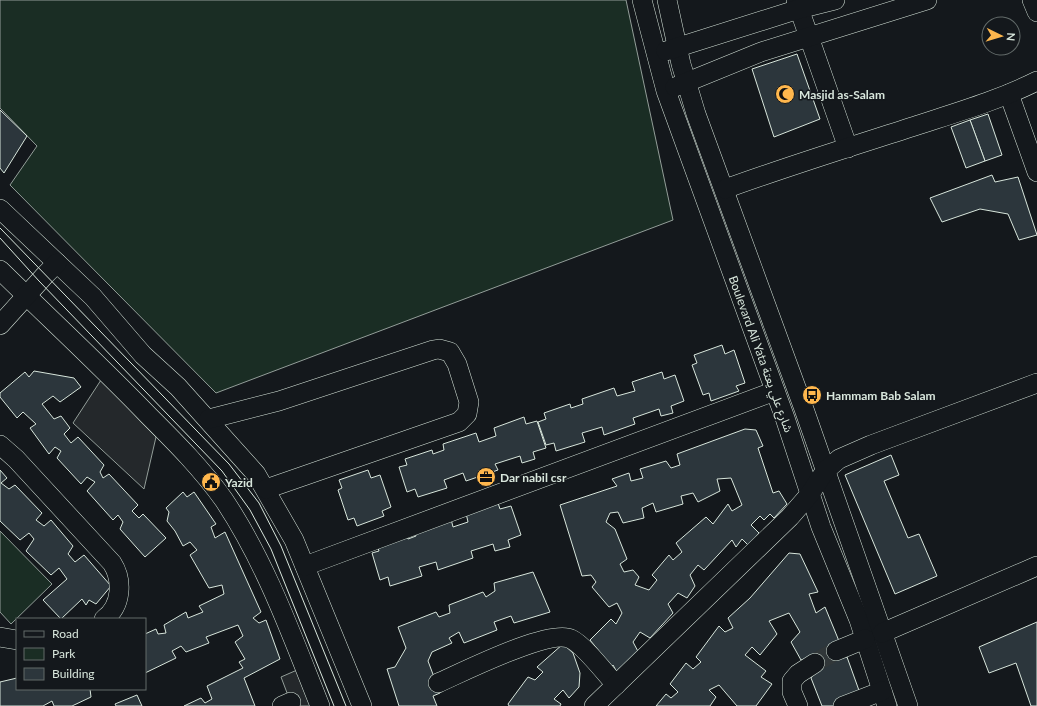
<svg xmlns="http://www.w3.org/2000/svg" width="1037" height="706" font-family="Lato,'Noto Sans Arabic',sans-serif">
<rect width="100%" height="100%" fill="#14181c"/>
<g fill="#1a2d24" stroke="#939e99">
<polygon points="0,0 626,0 673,220 216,393 10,185 37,146 0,108"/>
<polygon points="0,531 52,584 11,624 0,612"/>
</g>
<g fill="#24282b" stroke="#939e99">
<polygon points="101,380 156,437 144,489 73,423"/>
<polygon points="304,667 320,706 292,706 281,677"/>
</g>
<g fill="#2c363c" stroke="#d8e6dc" fill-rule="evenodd">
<polygon points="797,54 820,119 774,137 752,69"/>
<polygon points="0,110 27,136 4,173 0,168"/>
<polygon points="988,114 1002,155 985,161 970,120"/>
<polygon points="970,120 985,161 966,168 951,127"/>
<polygon points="992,175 995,182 1018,177 1037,235 1019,240 1008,214 980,209 942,222 930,198"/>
<polygon points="722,345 725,354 734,350 745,383 736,386 739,391 711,401 709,393 703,395 692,365 697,363 694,355"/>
<polygon points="34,371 74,378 81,387 60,402 53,396 42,404 54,419 61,416 70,428 64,434 71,443 78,437 104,465 100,472 103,478 109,474 138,505 132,511 139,518 143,514 166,538 145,557 120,529 123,522 118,515 113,520 87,491 95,482 87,477 81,484 57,458 61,451 55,447 49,454 30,428 36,424 23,412 17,418 0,397 0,393 25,372 29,377"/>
<polygon points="662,372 664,379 675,375 684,401 671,406 673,413 661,416 659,409 633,418 635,424 604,435 602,427 582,433 585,442 556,451 554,443 546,445 538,422 546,419 544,413 570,404 571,408 583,404 582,399 614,388 617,396 635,391 632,382"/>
<polygon points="524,417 526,424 537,421 546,448 533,452 535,459 522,463 520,456 495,464 498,470 466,481 463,473 444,480 447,488 418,497 415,489 407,492 399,467 407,465 405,459 432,450 433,454 444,450 443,444 476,433 479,442 496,436 494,428"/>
<path d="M745 429 756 430 763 446 758 448 773 493 779 491 787 504 774 518 770 514 764 520 760 516 751 525 759 533 749 546 742 539 736 547 732 540 704 570 698 565 690 575 695 586 687 598 678 593 668 604 673 613 650 638 640 632 633 642 641 657 619 676 613 665 607 673 593 655 599 651 590 640 611 619 616 624 622 613 617 603 609 607 592 587 596 582 591 575 582 576 560 505 617 486 612 479 629 473 631 481 643 478 640 469 666 461 671 468 680 465 677 454ZM731 478 742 505 732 511 728 504 713 524 706 517 676 543 682 552 673 560 669 555 652 575 657 580 649 590 635 585 639 577 633 570 624 572 620 564 627 559 615 529 606 522 610 513 618 512 623 523 644 518 642 508 653 503 656 512 683 504 681 496 693 493 698 502 720 491 717 479Z"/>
<polygon points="891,455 899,475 884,481 908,538 919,534 937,576 895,594 845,475"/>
<polygon points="0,470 7,478 1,483 9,489 15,485 42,513 36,520 44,526 51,520 73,546 68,554 75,562 84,555 111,586 96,604 89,600 86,605 82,599 61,619 43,600 67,579 59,568 51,575 26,551 34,539 29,533 20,540 0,521"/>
<polygon points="368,470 371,478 380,475 391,507 382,511 384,516 357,526 354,518 348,520 338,490 342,488 339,480"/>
<polygon points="183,492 187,497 194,492 216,524 211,527 215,538 225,532 261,612 253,618 259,623 266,620 280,659 244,678 255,706 184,706 201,698 205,703 212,699 207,686 243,668 239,662 245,659 235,642 243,636 238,625 206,637 209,643 186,652 181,646 172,651 176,658 145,673 145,634 156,629 158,634 166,633 164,625 186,612 188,618 203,612 199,606 224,594 222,585 209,588 190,555 197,550 190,542 183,546 175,531 167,521 169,512 166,508"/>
<polygon points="498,503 500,509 511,506 521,535 508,540 510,547 495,551 493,544 471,551 473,558 438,570 436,562 419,567 422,576 390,586 388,577 380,580 372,553 379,551 377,545 406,535 408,539 416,536 415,530 451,519 453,527 468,522 466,513"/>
<polygon points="789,553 800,554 818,592 809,594 816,613 825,607 839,641 838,659 847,657 861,696 833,706 822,706 811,678 817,668 811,657 801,660 791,642 800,632 789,613 769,621 777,634 760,655 752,647 745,655 766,671 761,677 772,684 756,706 737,706 719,685 709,690 716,697 710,706 656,706 666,694 671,698 678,692 670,684 686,663 693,669 701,662 696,657 719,626 725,632 733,628 728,618 750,598"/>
<polygon points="533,572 550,612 514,623 511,616 494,622 497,630 464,643 459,632 449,638 452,643 432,652 428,661 440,693 433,696 437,706 399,706 387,669 395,667 406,648 398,627 436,612 439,617 450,613 449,605 483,592 486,597 495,591 494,583"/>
<polygon points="1037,622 1037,706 1031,706 1016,663 989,673 979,647"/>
<polygon points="563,644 573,653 580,673 579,687 569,698 563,690 554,699 561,704 560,706 509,706 508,704 528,677 535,680 543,672 537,667"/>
<polygon points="17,678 17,689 90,689 91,697 72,706 54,706 52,701 43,706 0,706 0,682"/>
<polygon points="137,695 142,706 116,706 115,704"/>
</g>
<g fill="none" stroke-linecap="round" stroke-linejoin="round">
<polyline stroke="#313739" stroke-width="19" stroke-dasharray="19 10" stroke-linecap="butt" points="815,663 836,651"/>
<defs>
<g id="minor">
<polyline points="642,0 666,91 785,418 821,527 859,620 887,706"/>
<polyline points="667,0 681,64 696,114 804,409 908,706"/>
<polyline points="796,0 848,148"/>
<polyline points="1032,0 1037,12"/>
<polyline points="666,51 799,9 835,0"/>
<polyline points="675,87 761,52 927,0"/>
<polyline points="1009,94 1037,172"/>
<path d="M725 189C788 166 853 146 918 125 958 112 999 100 1037 81"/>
<polyline points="0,209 93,297 143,355 178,387 256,474 294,540 362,706"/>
<path d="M0 270C50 319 101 366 149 416 176 443 202 469 224 500 266 563 292 636 320 706"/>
<polyline points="0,325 45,275 57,263"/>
<polyline points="209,419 279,401 433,350 439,349 450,352 457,364 469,402 467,414 459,422 266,489"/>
<path d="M0 445 16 459 112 563C123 580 122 606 104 619"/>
<polyline points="305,566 775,391"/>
<polyline points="882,633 1037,566"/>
<polyline points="0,637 17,640"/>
<polyline points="836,651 865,639"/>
<path d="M438 683C463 672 550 628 571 639 584 645 605 673 616 685"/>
<polyline points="282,706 291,702"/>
<polyline points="594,706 790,517 810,494 825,471 839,459 871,445 1037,383"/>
<polyline points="798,706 792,692 792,681 798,674 815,663"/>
<polyline points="843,706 882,691"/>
</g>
</defs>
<use href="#minor" stroke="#d8e6dc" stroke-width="20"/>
<use href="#minor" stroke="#14181c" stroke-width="19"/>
<g stroke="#d8e6dc" stroke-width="1">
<polyline points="0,228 229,464 259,503 281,546 346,706"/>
<polyline points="0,238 39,281 222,471 250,510 271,549 334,706"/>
</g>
</g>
<defs>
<symbol id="mosque-disc" viewBox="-11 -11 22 22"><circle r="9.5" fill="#ffb74d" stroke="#14181c"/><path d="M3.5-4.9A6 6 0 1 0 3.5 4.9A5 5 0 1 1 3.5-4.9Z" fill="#111"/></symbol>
<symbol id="bus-disc" viewBox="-11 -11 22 22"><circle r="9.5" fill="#ffb74d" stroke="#14181c"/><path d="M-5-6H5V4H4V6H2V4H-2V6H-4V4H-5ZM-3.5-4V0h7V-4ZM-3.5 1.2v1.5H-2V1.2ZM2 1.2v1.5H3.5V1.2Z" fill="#111"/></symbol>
<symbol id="office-disc" viewBox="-11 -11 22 22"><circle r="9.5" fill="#ffb74d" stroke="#14181c"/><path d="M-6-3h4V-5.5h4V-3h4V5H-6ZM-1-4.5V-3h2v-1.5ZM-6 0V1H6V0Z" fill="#111"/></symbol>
<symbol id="civic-disc" viewBox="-11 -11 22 22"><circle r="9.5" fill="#ffb74d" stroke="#14181c"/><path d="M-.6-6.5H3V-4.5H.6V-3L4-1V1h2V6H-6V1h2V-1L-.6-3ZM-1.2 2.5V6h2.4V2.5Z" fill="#111"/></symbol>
</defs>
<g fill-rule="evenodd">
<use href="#mosque-disc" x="774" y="83" width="22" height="22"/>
<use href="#bus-disc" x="801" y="384" width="22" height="22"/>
<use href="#office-disc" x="475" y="466" width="22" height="22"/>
<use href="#civic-disc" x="200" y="471" width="22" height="22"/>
</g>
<g text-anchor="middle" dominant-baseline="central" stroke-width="3" stroke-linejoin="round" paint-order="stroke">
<g font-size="12" font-weight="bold" fill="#d8e6dc" stroke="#14181c" text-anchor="start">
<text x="799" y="94">Masjid as-Salam</text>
<text x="826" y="395">Hammam Bab Salam</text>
<text x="500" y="477">Dar nabil csr</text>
<text x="225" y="482">Yazid</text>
</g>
<g font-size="12" fill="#d8e6dc" stroke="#14181c">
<text transform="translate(761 354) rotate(70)">Boulevard Ali Yata شارع علي يعتة</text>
</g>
</g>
<rect x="16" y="618" width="130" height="72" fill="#14181c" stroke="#626a69"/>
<rect x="24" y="631" width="20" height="6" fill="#14181c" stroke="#626a69"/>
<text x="52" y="638" font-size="12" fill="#d8e6dc">Road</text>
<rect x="24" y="648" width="20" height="12" fill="#1a2d24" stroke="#626a69"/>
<text x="52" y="658" font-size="12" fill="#d8e6dc">Park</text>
<rect x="24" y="668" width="20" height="12" fill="#2c363c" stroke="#626a69"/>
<text x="52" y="678" font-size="12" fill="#d8e6dc">Building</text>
<g transform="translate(1001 36) rotate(95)"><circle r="19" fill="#14181c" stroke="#626a69"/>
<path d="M0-3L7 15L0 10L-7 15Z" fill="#ffb74d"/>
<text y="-6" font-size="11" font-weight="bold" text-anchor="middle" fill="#d8e6dc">N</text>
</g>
</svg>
